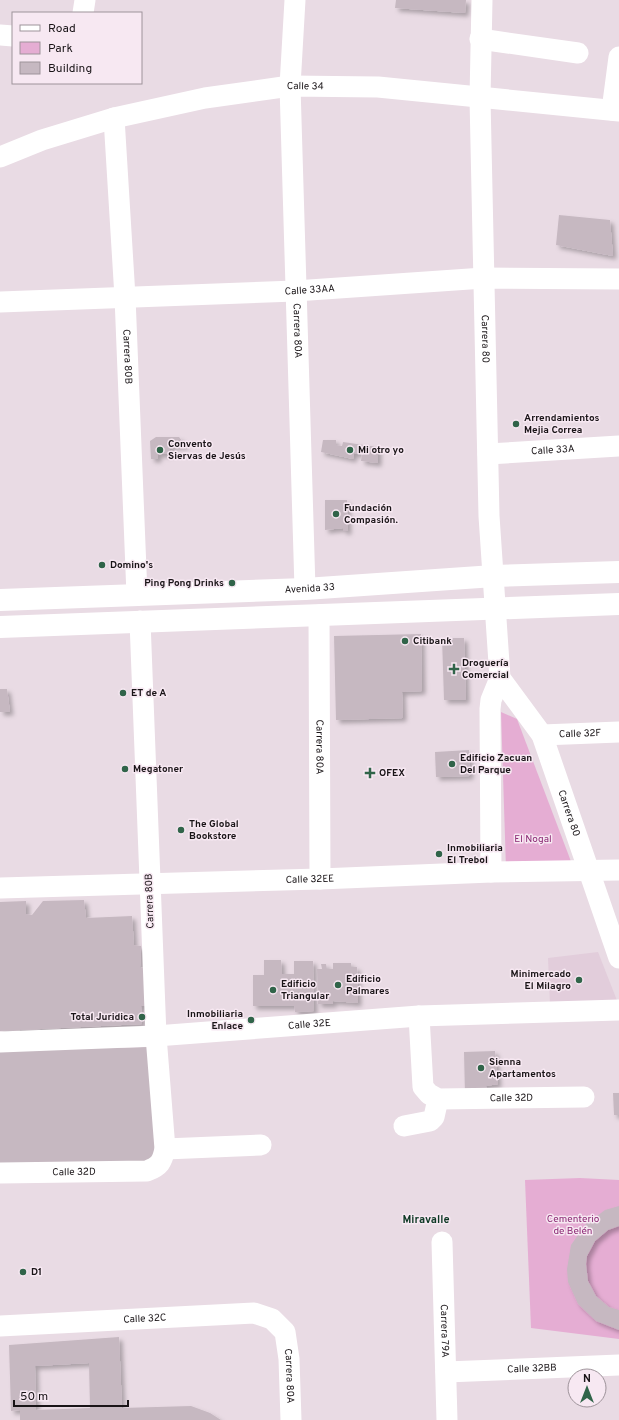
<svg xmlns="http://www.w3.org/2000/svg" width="619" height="1420" font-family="Overpass,sans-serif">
<defs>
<filter id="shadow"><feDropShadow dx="3.5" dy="3.5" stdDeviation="2" flood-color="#0004"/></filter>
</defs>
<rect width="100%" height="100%" fill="#e9dbe4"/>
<polygon fill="#e2cddb" points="598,952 618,1003 550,1005 548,958"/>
<g fill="#e5add3">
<polygon points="501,712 517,719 575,872 506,869"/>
<polygon points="580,1178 619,1180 619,1339 531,1328 525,1180"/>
</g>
<g fill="#c6b8c1" fill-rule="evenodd" filter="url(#shadow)">
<polygon points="396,0 466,0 465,13 395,8"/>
<polygon points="559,215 610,220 613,256 556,245"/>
<polygon points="156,437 179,437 186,446 170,446 170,454 158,454 158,459 151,459 150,441"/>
<polygon points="323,440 336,440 336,445 342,446 343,442 378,447 378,463 361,461 362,454 354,453 353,459 321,452"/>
<polygon points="325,500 347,500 348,531 343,531 343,528 325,530"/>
<polygon points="421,634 422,691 402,692 403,718 336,720 334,636"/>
<polygon points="442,638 464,638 466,700 444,700"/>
<polygon points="0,689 7,689 10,712 0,712"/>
<polygon points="469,750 470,776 436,777 435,752"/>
<polygon points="84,900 86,918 132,916 134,945 141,946 140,968 148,967 151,1005 141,1006 142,1024 0,1031 0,902 26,901 26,914 32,915 43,901"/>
<polygon points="264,960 281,960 282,974 294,974 294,961 313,961 314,1011 295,1012 294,1006 253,1006 253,975 264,975"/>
<polygon points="333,963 351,963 351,967 357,967 358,1003 333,1001 333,1004 318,1004 317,969 322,969 321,964 326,964 327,969 333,969"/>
<polygon points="116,1041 116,1048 150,1047 155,1163 0,1165 0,1046"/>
<polygon points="495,1051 498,1084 486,1086 487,1095 465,1095 464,1052"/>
<polygon points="613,1093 619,1093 619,1115 614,1115"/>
<polygon points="619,1206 619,1226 608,1230 595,1241 587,1256 586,1264 588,1281 596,1296 609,1307 619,1310 619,1330 596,1321 578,1304 568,1282 567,1269 571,1245 585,1225 605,1210"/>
<path d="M119 1337 122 1408 191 1406 210 1413 221 1420H20V1410L11 1411 9 1345ZM89 1363 90 1408 36 1410 35 1366Z"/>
</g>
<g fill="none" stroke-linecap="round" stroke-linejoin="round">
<g stroke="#fff" stroke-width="21">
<path id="s1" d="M295 0 290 86 305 589"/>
<path id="s2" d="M482 0 480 98 489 516 500 678 542 735 619 958"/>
<polyline points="83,13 85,0"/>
<polyline points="0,35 13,36"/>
<polyline points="480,39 578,53"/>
<polyline points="612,110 619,57"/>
<path id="s3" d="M114 118 125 297 137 595"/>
<path id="s4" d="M0 157 42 140 114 118 205 98 290 86 378 87 619 111"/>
<path id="s5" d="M0 302 295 291 484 278 619 279"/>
<path id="s6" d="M488 454 619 446"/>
<path id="s7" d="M319 615 320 879"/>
<path id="s8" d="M542 735 619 732"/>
<polyline points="491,872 490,709 491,700 500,678"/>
<path id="s9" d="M0 888 320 879 491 872 619 870"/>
<path id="s10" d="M419 1016 423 1087 429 1094 438 1099 584 1097"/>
<path id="s11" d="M0 1042 156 1036 419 1016 619 1010"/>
<polyline points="404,1126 430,1121 434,1117 438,1099"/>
<polyline points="165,1149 261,1145"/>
<path id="s12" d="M0 1173 147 1171C160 1166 162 1162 165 1149L156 1036 140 621"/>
<path id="s13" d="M442 1242 447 1420"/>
<path id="s14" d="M0 1326 254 1313 272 1319 285 1332 289 1359 291 1420"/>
<path id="s15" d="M446 1372 619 1365"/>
</g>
<g stroke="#fff" stroke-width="22">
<path id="s16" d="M0 600 305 589 494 576 619 572"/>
<polyline points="0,627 619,604"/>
</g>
</g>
<g fill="#306449" stroke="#f7e8f2" stroke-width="1.5">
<circle cx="516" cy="424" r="4"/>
<circle cx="160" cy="450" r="4"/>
<circle cx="350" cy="450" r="4"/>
<circle cx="336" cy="514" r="4"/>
<circle cx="102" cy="565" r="4"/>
<circle cx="232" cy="583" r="4"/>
<circle cx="405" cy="641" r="4"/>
<path d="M452 663h4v4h4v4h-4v4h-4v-4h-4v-4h4z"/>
<circle cx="123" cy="693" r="4"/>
<circle cx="452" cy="764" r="4"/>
<circle cx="125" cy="769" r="4"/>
<path d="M368 767h4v4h4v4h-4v4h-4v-4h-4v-4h4z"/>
<circle cx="181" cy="830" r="4"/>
<circle cx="439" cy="854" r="4"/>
<circle cx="579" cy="980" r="4"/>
<circle cx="338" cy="985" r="4"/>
<circle cx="273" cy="990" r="4"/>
<circle cx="142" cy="1017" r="4"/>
<circle cx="251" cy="1020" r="4"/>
<circle cx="481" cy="1068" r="4"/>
<circle cx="23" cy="1272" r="4"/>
</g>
<g text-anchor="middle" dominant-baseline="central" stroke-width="3" stroke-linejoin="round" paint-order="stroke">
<g font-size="10" fill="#191417" stroke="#f7e8f2">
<text stroke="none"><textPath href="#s4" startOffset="315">Calle 34</textPath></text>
<text stroke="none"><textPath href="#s5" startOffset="310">Calle 33AA</textPath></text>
<text stroke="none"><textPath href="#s1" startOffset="331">Carrera 80A</textPath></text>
<text stroke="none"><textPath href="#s2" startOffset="339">Carrera 80</textPath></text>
<text stroke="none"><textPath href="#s3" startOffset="239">Carrera 80B</textPath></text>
<text stroke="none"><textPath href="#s6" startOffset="65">Calle 33A</textPath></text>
<text stroke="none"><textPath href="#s16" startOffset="310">Avenida 33</textPath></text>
<text stroke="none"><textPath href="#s8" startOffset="38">Calle 32F</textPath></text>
<text stroke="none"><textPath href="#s7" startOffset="132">Carrera 80A</textPath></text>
<text stroke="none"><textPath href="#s2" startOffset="832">Carrera 80</textPath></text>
<text stroke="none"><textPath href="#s9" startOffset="310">Calle 32EE</textPath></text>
<text transform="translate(150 901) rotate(-92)">Carrera 80B</text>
<text stroke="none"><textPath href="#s11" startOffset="310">Calle 32E</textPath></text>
<text stroke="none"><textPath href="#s10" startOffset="164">Calle 32D</textPath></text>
<text stroke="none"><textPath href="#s12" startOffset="74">Calle 32D</textPath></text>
<text stroke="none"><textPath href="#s14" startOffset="145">Calle 32C</textPath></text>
<text stroke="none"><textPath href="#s13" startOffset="89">Carrera 79A</textPath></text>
<text stroke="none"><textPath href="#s15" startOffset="86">Calle 32BB</textPath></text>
<text stroke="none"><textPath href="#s14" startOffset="336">Carrera 80A</textPath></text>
</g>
<g font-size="10" font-weight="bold" fill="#191417" stroke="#f7e8f2" text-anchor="start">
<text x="524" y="418">Arrendamientos<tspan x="524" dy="12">Mejia Correa</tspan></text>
<text x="168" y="444">Convento<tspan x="168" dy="12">Siervas de Jesús</tspan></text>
<text x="358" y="450">Mi otro yo</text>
<text x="344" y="508">Fundación<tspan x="344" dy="12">Compasión.</tspan></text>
<text x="110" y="565">Domino's</text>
<text x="224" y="583" text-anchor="end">Ping Pong Drinks</text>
<text x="413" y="641">Citibank</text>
<text x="462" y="663">Droguería<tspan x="462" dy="12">Comercial</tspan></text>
<text x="131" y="693">ET de A</text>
<text x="460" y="758">Edificio Zacuan<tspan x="460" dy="12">Del Parque</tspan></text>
<text x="133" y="769">Megatoner</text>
<text x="379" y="773">OFEX</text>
<text x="189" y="824">The Global<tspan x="189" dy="12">Bookstore</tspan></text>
<text x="447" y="848">Inmobiliaria<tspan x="447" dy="12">El Trebol</tspan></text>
<text x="571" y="974" text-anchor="end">Minimercado<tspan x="571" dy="12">El Milagro</tspan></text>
<text x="346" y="979">Edificio<tspan x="346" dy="12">Palmares</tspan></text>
<text x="281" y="984">Edificio<tspan x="281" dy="12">Triangular</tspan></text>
<text x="243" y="1014" text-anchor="end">Inmobiliaria<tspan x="243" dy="12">Enlace</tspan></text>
<text x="134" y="1017" text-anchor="end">Total Juridica</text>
<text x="489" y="1062">Sienna<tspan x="489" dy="12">Apartamentos</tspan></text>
<text x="31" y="1272">D1</text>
</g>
<g font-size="10" fill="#8b2874" stroke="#f7e8f2">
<text x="533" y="839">El Nogal</text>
<text x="573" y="1219">Cementerio<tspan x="573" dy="12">de Belén</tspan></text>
</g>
<g font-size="11" font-weight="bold" fill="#0d3824" stroke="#f7e8f2">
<text x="426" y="1220">Miravalle</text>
</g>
</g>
<rect x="12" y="12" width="130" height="72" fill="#f7e8f2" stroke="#9e939a"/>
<rect x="20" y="25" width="20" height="6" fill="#ffffff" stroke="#9e939a"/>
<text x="48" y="32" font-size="12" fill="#191417">Road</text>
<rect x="20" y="42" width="20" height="12" fill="#e5add3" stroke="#9e939a"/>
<text x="48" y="52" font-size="12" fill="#191417">Park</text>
<rect x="20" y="62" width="20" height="12" fill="#c6b8c1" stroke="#9e939a"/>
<text x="48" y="72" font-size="12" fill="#191417">Building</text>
<g transform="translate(587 1388)"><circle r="19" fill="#f7e8f2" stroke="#9e939a"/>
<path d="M0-3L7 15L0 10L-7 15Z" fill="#306449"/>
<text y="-6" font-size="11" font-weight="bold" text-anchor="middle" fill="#191417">N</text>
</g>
<path d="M14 1400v6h114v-6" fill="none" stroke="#191417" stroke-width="2"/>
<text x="20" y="1400" font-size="12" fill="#191417" stroke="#f7e8f2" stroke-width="3" paint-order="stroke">50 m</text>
</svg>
